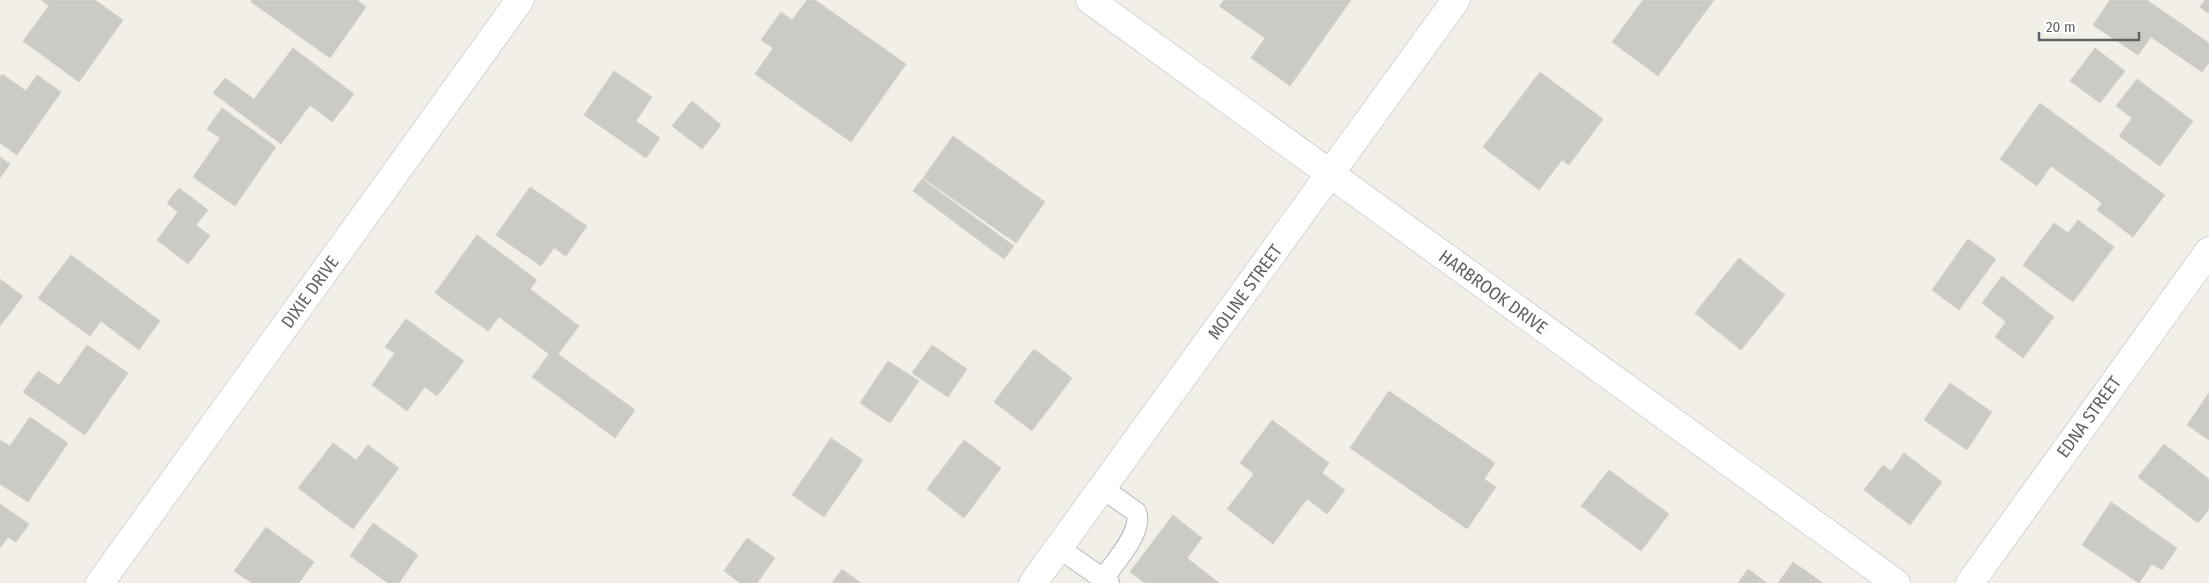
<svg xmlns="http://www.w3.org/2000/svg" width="2209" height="583" font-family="'Fira Sans Condensed',sans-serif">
<rect width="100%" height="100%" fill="#f1efe8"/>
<g fill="#cccac5" stroke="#d6d1c6">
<polygon points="41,0 95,0 123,20 79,82 23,41 49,6"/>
<polygon points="252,0 357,0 366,7 330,58 251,2"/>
<polygon points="807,0 815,0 906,64 851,142 755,74 773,48 761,40 781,12 792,20"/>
<polygon points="1224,0 1351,0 1290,86 1251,58 1265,38 1219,6"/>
<polygon points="1643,0 1714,0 1658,76 1612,42"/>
<polygon points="2110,0 2147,0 2209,43 2209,62 2202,72 2151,37 2138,55 2093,25"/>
<polygon points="2205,0 2209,0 2209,14 2200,7"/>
<polygon points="293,48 354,94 332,122 310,105 281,144 213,93 225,78 254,99"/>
<polygon points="2095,48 2125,71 2100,103 2070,81"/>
<polygon points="614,71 652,97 636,121 660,138 646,158 584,115"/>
<polygon points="1540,72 1603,119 1569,165 1562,160 1539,190 1483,147"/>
<polygon points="2,74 26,91 37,75 61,92 17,155 0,143 0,77"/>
<polygon points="2137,79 2193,121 2160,166 2119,136 2132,118 2116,106"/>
<polygon points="692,101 721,125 702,149 672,126"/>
<polygon points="2040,103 2165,195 2133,237 2097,210 2102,203 2051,166 2037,186 2000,159"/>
<polygon points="222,108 276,147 235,206 193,177 220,138 207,129"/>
<polygon points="953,136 1045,202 1016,243 923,178"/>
<polygon points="0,157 10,164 0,178"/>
<polygon points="922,179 1014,246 1004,259 913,191"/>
<polygon points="530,187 587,226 566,256 554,248 541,266 496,235"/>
<polygon points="179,188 208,210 196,225 210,236 188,264 157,240 178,212 167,203"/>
<polygon points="2078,220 2114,247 2073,302 2023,265 2054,223 2068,233"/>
<polygon points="477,235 537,280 530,289 579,326 558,354 635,410 615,438 532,377 549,354 499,317 488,331 435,293"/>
<polygon points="1968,239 1996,259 1959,310 1932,290"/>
<polygon points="71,255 160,321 139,350 101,321 90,336 38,298"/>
<polygon points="1739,258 1785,295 1741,350 1695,313"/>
<polygon points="2002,276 2054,317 2023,358 1995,337 2006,322 1982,303"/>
<polygon points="0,279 23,296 0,326"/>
<polygon points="406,319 464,361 437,396 425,387 407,411 372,385 395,353 385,347"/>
<polygon points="87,345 128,373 85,435 23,392 38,371 59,385"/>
<polygon points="932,345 967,369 948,397 912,373"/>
<polygon points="1034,349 1072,378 1032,431 994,402"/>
<polygon points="888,361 919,381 890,423 860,403"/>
<polygon points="1950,383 1992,412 1967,450 1924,420"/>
<polygon points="1389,391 1495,463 1484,479 1496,487 1467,529 1350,448"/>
<polygon points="2209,393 2209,440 2187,425"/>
<polygon points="30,417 68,443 28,502 0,484 0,440 10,446"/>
<polygon points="1272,420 1329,463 1322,473 1345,490 1327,514 1307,499 1273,544 1227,509 1254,474 1240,463"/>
<polygon points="831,438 863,460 824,517 792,495"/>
<polygon points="964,440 1001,468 964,518 927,489"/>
<polygon points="333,443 356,460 368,445 399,468 353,529 298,488"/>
<polygon points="2164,444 2209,479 2209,509 2198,523 2138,477"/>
<polygon points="1904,453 1942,482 1910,525 1864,490 1883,465 1891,471"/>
<polygon points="1609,470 1669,514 1641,551 1581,506"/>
<polygon points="2111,502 2177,548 2162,570 2152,564 2139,583 2082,545"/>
<polygon points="0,504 29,524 16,542 8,537 0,548"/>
<polygon points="1173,515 1202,538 1187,558 1219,583 1145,583 1130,572"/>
<polygon points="373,523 418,555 399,583 388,583 350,556"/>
<polygon points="266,527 314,562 299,583 252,583 234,571"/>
<polygon points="747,538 775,558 757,583 740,583 724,571"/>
<polygon points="1793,562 1823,583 1778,583"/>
<polygon points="842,569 861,583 832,583"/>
<polygon points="1748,569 1767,583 1738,583"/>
</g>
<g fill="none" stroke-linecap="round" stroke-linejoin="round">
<defs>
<g id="service">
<path d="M1102 488 1136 512C1144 531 1114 563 1103 579"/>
<polyline points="1059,548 1109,583"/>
</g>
<g id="minor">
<polyline points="1090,0 1896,583"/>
<polyline points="1033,583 1456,0"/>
<polyline points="1970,583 2209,251"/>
</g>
<polyline id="tertiary" points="100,583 520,0"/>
</defs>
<use href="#service" stroke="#b5b8bc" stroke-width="22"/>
<use href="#minor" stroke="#b5b8bc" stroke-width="29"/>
<use href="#tertiary" stroke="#b5b8bc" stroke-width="29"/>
<use href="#service" stroke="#fff" stroke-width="20"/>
<use href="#minor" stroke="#fff" stroke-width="28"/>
<use href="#tertiary" stroke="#fff" stroke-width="28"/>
</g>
<g text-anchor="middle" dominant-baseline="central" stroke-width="4.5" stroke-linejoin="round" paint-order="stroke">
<g font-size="18" fill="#5f6368" stroke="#fff">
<text transform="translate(310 292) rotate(-54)">DIXIE DRIVE</text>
<text transform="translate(1245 292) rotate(-54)">MOLINE STREET</text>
<text transform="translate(1493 292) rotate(36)">HARBROOK DRIVE</text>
<text transform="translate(2089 417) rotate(-54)">EDNA STREET</text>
</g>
</g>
<path d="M2039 32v8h100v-8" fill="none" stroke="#5f6368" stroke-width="2.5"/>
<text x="2046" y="32" font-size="15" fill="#5f6368" stroke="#ffffff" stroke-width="4" paint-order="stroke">20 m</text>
</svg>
